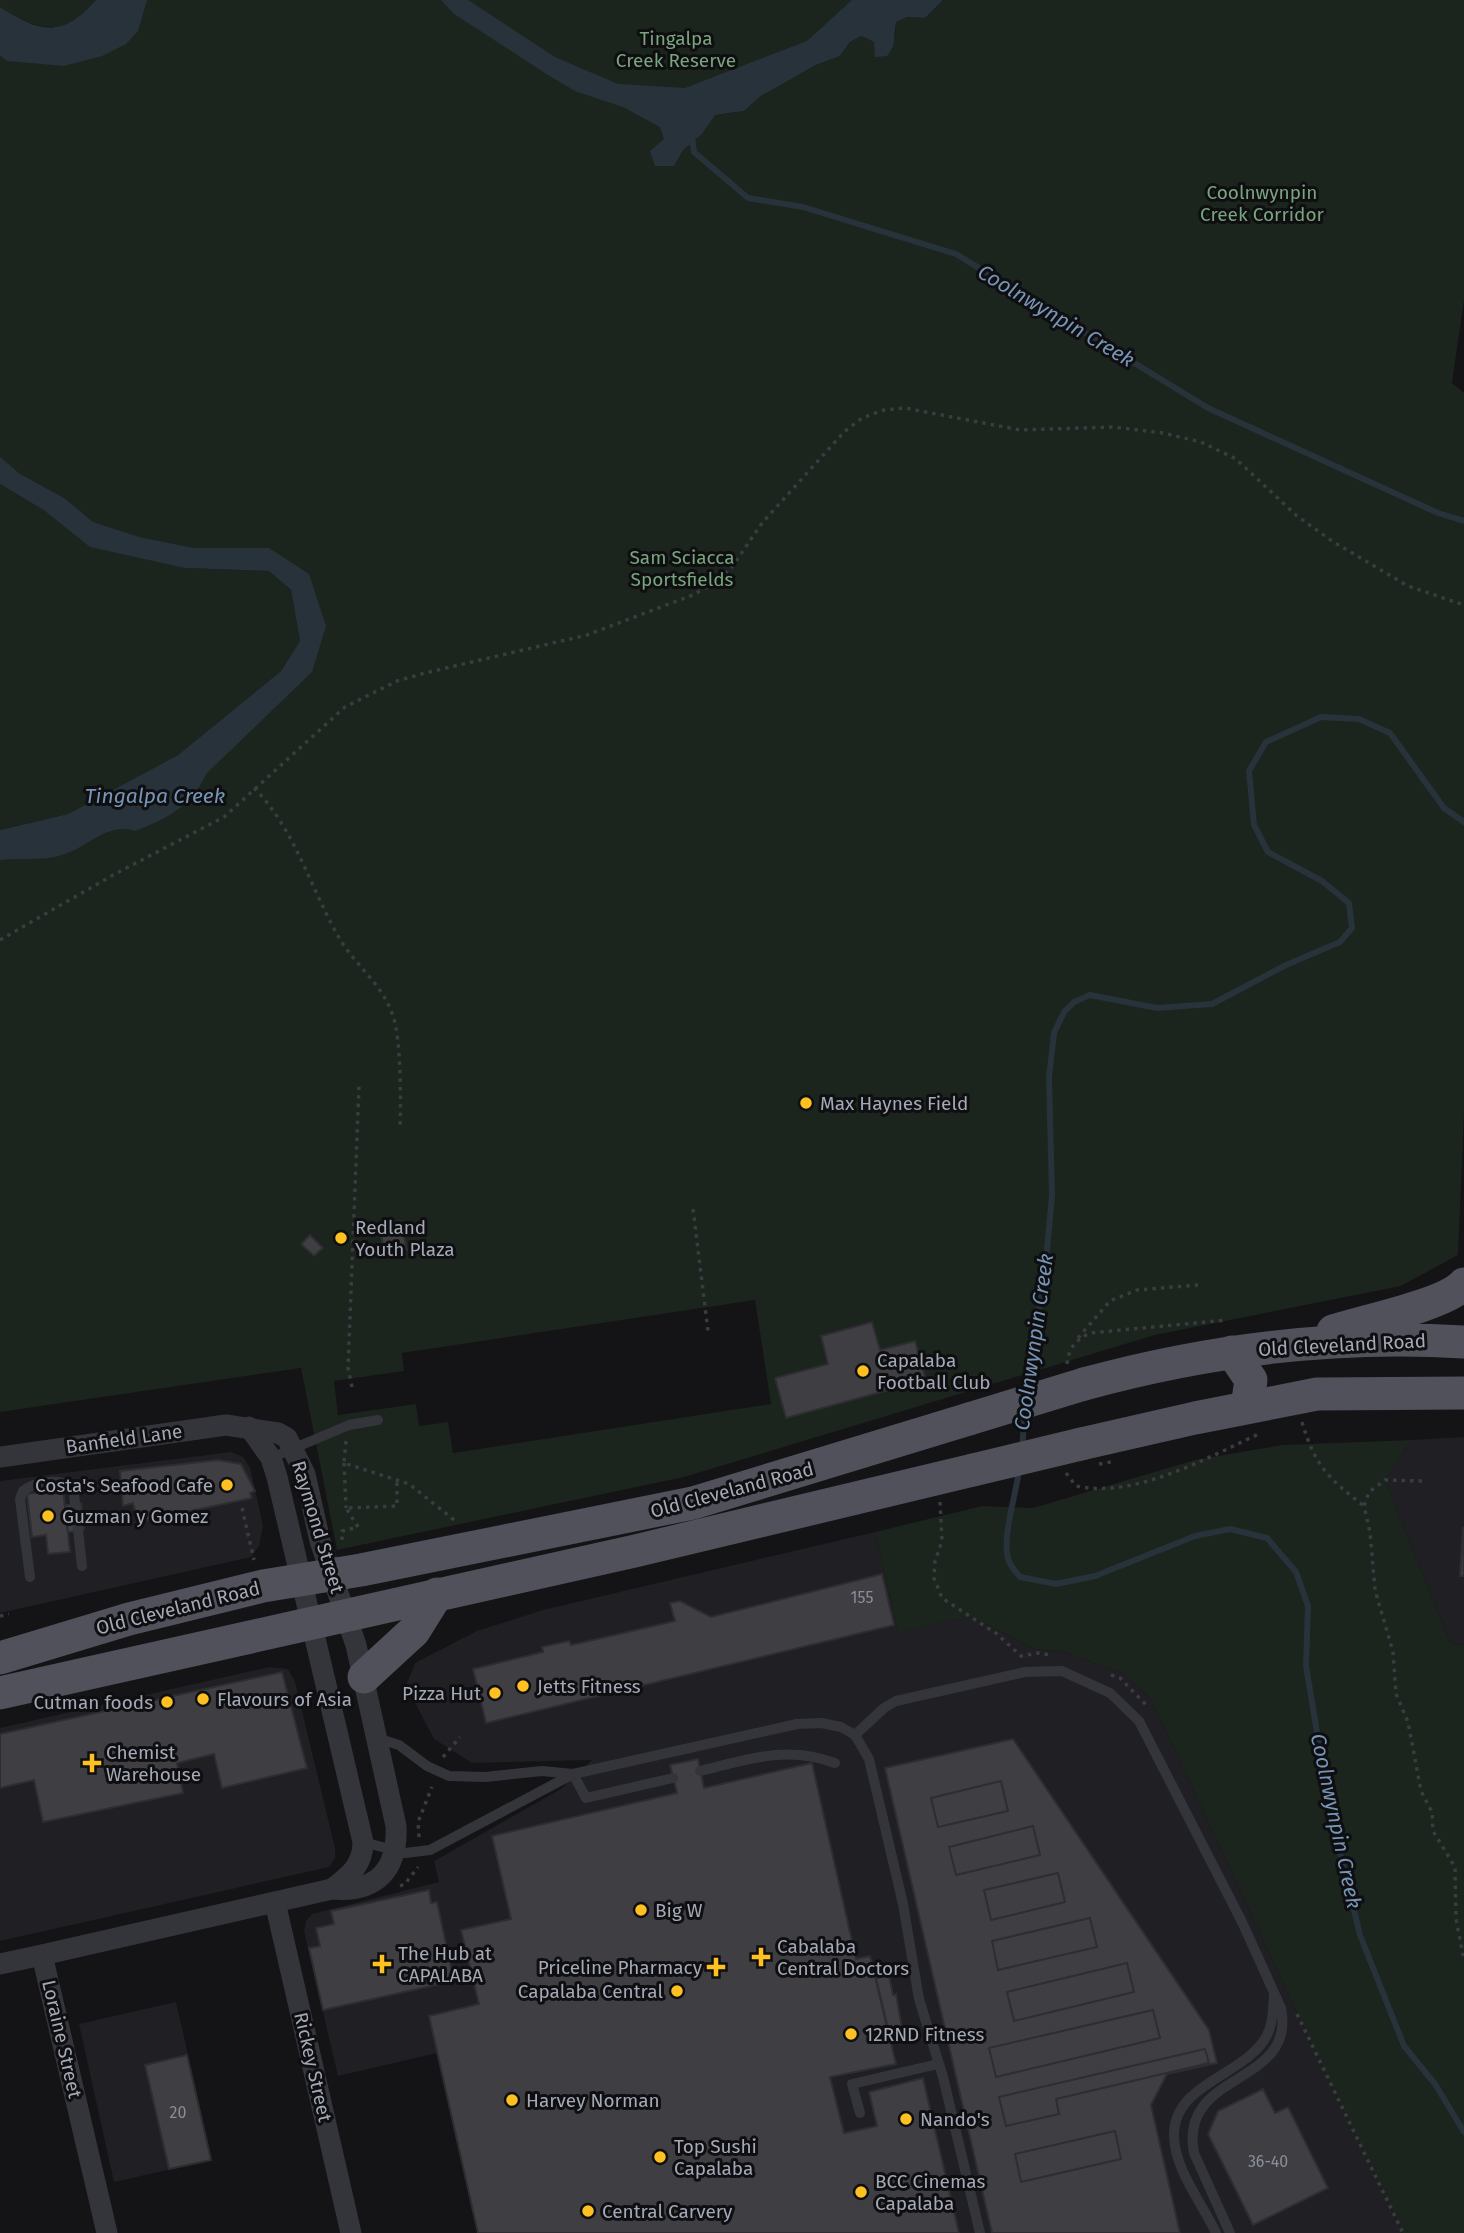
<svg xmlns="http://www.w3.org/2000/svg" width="1464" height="2233" font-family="'Fira Sans',sans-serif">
<rect width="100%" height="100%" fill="#141316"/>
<g fill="#201f23">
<polygon points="1464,1437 1464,1645 1451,1644 1385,1480 1412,1440"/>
<polygon points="231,1452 243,1457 250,1467 263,1526 259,1546 251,1557 0,1613 0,1481"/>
<polygon points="875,1532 898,1631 972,1617 1035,1649 1064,1652 1124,1674 1151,1699 1318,2058 1403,2233 478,2233 437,2053 338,2076 304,1931 306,1921 312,1914 439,1882 434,1861 561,1789 592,1760 472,1763 434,1739 406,1686 415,1663 477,1631 543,1610"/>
<polygon points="269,1667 288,1669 295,1682 335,1848 335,1858 329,1867 0,1941 0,1728"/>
<polygon points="176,2002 212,2160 114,2182 79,2024"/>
</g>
<g fill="#1b241d" fill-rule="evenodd">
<path d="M0 0H96C91 6 84 17 77 20 50 36 23 22 0 7Z"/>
<path d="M120 0H896L692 99 693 142 715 115 744 111 761 96 816 65 840 56 850 42 861 36 874 42 895 35 896 22 907 17 925 18 943 0H1464V300L1452 383 1464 393V1114L1458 1255 1401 1286 1155 1335 684 1477 337 1550 301 1368 0 1412V852L197 766 312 639 301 584 270 558 93 536 0 474V24L84 37ZM755 1300 771 1404 453 1453 448 1422 419 1426 416 1404 338 1415 334 1381 404 1371 402 1353ZM872 1322 880 1350 915 1341 926 1380 828 1364 821 1336Z"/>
<polygon points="0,484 45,511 185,568 269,571 291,590 300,641 281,671 178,755 68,814 0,830"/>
<polygon points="1412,1440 1385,1480 1451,1644 1464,1645 1464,2233 1403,2233 1318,2058 1151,1699 1124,1674 1064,1652 1035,1649 972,1617 898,1632 875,1532 982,1506 1033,1508 1195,1460 1282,1445"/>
</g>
<g fill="#28323b">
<path d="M96 0H147L138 31 126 44 102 56 64 66 7 61 0 55V7C40 33 63 38 96 0Z"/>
<polygon points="441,0 468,0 555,57 618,84 685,88 807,41 852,0 943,0 925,18 907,17 896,22 893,47 887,56 875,57 874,42 861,36 850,42 840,56 816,65 761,96 744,111 715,115 702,134 683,150 674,166 655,166 650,151 664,139 660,127 623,107 575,91 548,75 454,14"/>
<path d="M0 457 20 474 64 498 93 522 139 537 193 548H269L309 574 326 626 312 672 206 774C192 806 167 819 135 831 108 822 89 846 65 854 43 862 23 857 0 860V830L68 814 178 755 281 671 300 641 291 590 269 571 185 568 90 547 45 511 0 484Z"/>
</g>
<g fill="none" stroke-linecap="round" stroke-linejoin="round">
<g stroke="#28323b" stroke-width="6">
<polyline points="692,137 694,152 748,198 803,207 956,254 1208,408 1438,513 1464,521"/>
<polyline points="1025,1390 1044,1281 1052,1196 1049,1077 1054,1033 1064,1012 1074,1002 1090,995 1157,1008 1212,1004 1286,965 1340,942 1352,928 1349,903 1322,881 1268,852 1254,825 1249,771 1266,742 1321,717 1359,719 1390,733 1444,808 1464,822"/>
<polyline points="1022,1449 1025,1411"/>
<path d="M1019 1470C1016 1495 1002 1537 1008 1558 1009 1565 1016 1572 1020 1577L1056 1584 1095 1576 1195 1536 1230 1529 1267 1538 1296 1572 1308 1606 1306 1666 1331 1816 1360 1935 1404 2046 1435 2084 1464 2132"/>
</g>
</g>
<g fill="#3e3e43" stroke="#2e2d32" stroke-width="2">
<polygon points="401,1221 407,1250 385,1255 379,1226"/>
<polygon points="310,1235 323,1248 314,1256 301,1244"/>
<polygon points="872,1322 880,1350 915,1341 926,1380 786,1418 775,1378 828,1364 821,1336"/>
<polygon points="218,1460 241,1464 255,1491 250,1493 252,1498 138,1522 133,1503 123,1506 120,1471"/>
<polygon points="63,1489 70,1552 48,1554 46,1535 32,1537 27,1494"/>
<polygon points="81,1503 84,1530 68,1532 65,1505"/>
<polygon points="1463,1527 1464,1576 1460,1576"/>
<polygon points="882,1574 894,1625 486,1723 473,1669 543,1652 542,1647 569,1641 571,1645 675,1621 670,1603 680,1601 711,1617"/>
<polygon points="282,1672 307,1768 222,1788 214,1754 177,1763 183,1793 43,1822 34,1780 0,1788 0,1734"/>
<polygon points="1013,1739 1209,2030 1217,2063 1167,2074 1151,2105 1180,2233 992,2233 885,1768"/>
<polygon points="698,1759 704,1788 812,1763 856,1959 870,1956 896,2064 830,2077 844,2133 877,2126 869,2092 923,2078 959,2233 478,2233 429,2016 479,2004 461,1930 511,1919 492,1836 677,1793 670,1765"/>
<polygon points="1001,1781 1008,1811 938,1827 931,1798"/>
<polygon points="1033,1826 1040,1855 956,1875 949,1847"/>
<polygon points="1058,1873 1065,1902 991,1920 984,1890"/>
<polygon points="429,1890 431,1903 437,1902 454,1981 323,2010 309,1948 320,1946 316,1928 334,1924 331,1911"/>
<polygon points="1090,1918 1097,1947 998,1970 992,1941"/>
<polygon points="1127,1963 1134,1992 1014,2021 1007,1992"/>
<polygon points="889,1975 893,1995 896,1994 903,2034 890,2037 876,1978"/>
<polygon points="1153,2010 1160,2038 996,2077 989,2048"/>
<polygon points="1205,2049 1209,2063 1056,2099 1059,2114 1006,2126 999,2097"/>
<polygon points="187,2055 211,2160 169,2169 145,2065"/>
<polygon points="1263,2089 1275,2113 1288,2107 1328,2188 1253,2225 1208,2134 1218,2111"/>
<polygon points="1115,2131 1121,2159 1021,2182 1015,2154"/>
</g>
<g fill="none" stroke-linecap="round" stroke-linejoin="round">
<g stroke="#3a3c42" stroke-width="3.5" stroke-dasharray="3.5 5" stroke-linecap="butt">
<path d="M254 788C296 830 311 891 341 941 358 968 383 985 393 1016 401 1038 401 1102 400 1128"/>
<polyline points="0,940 113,875 224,817 345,707 397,681 425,673 587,635 693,595 712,584 732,567 762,523 844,432 862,418 884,410 905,408 1020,430 1113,427 1163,433 1201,442 1236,459 1297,516 1332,541 1408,586 1464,605"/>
<polyline points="693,1209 708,1331"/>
<polyline points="1078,1338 1110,1301 1137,1290 1198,1285"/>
<path d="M1067 1364C1069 1347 1076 1340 1090 1333L1227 1320"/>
<polyline points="352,1387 348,1368 359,1086"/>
<path d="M1302 1422C1315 1466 1328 1478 1364 1506"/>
<polyline points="346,1441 344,1463 409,1484 458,1523"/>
<polyline points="344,1463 346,1508"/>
<path d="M1066 1473 1076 1486C1136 1499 1208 1457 1261 1433"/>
<polyline points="1422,1481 1385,1480 1369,1492 1364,1506 1370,1532 1375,1590 1393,1652 1396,1694 1408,1722 1421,1791 1432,1812 1433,1831 1455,1867 1456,1919 1464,1960"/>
<polyline points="940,1502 942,1541 935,1561 934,1578 942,1598 997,1634 1021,1656 1038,1653 1051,1655"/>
<polyline points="242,1508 254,1560"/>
<polyline points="342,1540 342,1531 358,1527 346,1508 397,1506 397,1479"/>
<polyline points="0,1616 9,1614"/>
<polyline points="1111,1675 1120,1678 1149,1708"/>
<polyline points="443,1757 460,1737"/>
<polyline points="419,1837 418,1822 432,1787"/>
<polyline points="400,1886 405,1884 418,1867"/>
<polyline points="1297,2014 1403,2233"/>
</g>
<g stroke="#34353b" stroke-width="10">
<polyline points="271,1458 349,1425 378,1420"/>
<path d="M30 1577 20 1499 23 1491C34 1482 57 1478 70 1486L74 1494 82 1566"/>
<path d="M855 1735 884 1708 896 1701 1025 1672 1062 1671 1110 1693 1139 1721 1242 1922 1281 2008C1297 2087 1178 2070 1194 2153L1230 2233"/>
<polyline points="377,1738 399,1745 427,1766 449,1776 485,1777 542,1771 573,1774"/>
<path d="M700 1771C749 1759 787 1745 835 1763"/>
<polyline points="573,1774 586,1798 673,1778"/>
<polyline points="363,1842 405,1853 430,1850 573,1774 797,1724 821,1723 841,1727 855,1735 869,1759 903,1904 919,1999 943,2077 980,2233"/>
<polyline points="860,2113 852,2084 938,2064"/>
<path d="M1216 2233C1202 2203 1174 2169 1174 2135 1174 2083 1244 2076 1266 2037 1273 2025 1273 2009 1274 1995"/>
</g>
<g stroke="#34353b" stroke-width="21">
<path d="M249 1427 271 1458 277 1477 363 1842C363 1865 350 1875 332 1889"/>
<path d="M0 1457 226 1425 278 1433 287 1438 305 1474 320 1541 356 1645 396 1826C398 1869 377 1893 332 1889L42 1955 107 2233"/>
<polyline points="275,1902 351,2233"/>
<polyline points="0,1964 42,1955"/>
</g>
<g stroke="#50515a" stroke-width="33">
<path d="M1333 1331C1364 1321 1445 1305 1464 1284"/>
<polyline points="1232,1352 1251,1380 1247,1407"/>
<path d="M1084 1384C1208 1350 1335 1334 1464 1342"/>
<polyline points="1081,1444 1195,1418 1317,1394 1464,1393"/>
<polyline points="0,1658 129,1619 263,1586 361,1570 693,1503 969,1419"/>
<polyline points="364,1677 414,1631 437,1594"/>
<polyline points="0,1693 635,1551 973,1470"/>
</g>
<polyline stroke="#3a3c42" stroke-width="3.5" stroke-dasharray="3.5 5" stroke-linecap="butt" points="1099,1464 1111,1462"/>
<g stroke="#50515a" stroke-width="33">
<polyline points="969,1419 1084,1384"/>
<polyline points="973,1470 1081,1444"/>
</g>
</g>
<g fill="#ffc122" stroke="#0f0e11" stroke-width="2.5">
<circle cx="806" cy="1103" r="7"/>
<circle cx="341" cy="1238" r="7"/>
<circle cx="863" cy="1371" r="7"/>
<circle cx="227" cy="1485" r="7"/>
<circle cx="48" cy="1516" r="7"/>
<circle cx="523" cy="1686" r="7"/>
<circle cx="495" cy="1693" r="7"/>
<circle cx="203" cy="1699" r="7"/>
<circle cx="167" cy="1702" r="7"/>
<path d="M88.5 1752.5h7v7h7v7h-7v7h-7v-7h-7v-7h7z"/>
<circle cx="641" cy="1910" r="7"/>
<path d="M757.5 1946.5h7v7h7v7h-7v7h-7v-7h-7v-7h7z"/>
<path d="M378.5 1953.5h7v7h7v7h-7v7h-7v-7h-7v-7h7z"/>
<path d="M712.5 1956.5h7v7h7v7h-7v7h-7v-7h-7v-7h7z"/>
<circle cx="677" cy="1991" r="7"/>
<circle cx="851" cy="2034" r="7"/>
<circle cx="512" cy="2100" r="7"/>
<circle cx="906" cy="2119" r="7"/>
<circle cx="660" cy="2157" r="7"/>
<circle cx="861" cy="2192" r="7"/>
<circle cx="588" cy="2211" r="7"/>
</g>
<g text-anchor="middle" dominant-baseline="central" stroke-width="6" stroke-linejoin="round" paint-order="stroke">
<g font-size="16" fill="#8a8e9a">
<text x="862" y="1597">155</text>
<text x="178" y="2112">20</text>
<text x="1268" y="2161">36-40</text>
</g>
<g font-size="19" fill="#79a57e" stroke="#0f0e11">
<text x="676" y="38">Tingalpa<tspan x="676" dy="22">Creek Reserve</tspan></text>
<text x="1262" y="192">Coolnwynpin<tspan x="1262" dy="22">Creek Corridor</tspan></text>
<text x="682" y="557">Sam Sciacca<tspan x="682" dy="22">Sportsfields</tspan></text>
</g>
<g font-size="19" fill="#a4a9b7" stroke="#0f0e11" text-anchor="start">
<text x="820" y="1103">Max Haynes Field</text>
<text x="355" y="1227">Redland<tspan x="355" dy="22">Youth Plaza</tspan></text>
<text x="877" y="1360">Capalaba<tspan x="877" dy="22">Football Club</tspan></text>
<text x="213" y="1485" text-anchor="end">Costa's Seafood Cafe</text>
<text x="62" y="1516">Guzman y Gomez</text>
<text x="537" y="1686">Jetts Fitness</text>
<text x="481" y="1693" text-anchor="end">Pizza Hut</text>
<text x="217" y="1699">Flavours of Asia</text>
<text x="153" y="1702" text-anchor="end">Cutman foods</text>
<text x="106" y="1752">Chemist<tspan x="106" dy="22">Warehouse</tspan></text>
<text x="655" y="1910">Big W</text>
<text x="777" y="1946">Cabalaba<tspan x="777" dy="22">Central Doctors</tspan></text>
<text x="398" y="1953">The Hub at<tspan x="398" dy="22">CAPALABA</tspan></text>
<text x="702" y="1967" text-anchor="end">Priceline Pharmacy</text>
<text x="663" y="1991" text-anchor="end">Capalaba Central</text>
<text x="865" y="2034">12RND Fitness</text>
<text x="526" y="2100">Harvey Norman</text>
<text x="920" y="2119">Nando's</text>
<text x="674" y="2146">Top Sushi<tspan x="674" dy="22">Capalaba</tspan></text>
<text x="875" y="2181">BCC Cinemas<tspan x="875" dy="22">Capalaba</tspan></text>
<text x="602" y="2211">Central Carvery</text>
</g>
<g font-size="19" fill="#a4a9b7" stroke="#0f0e11">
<text transform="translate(1342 1345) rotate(-3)">Old Cleveland Road</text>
<text transform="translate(124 1439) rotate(-8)">Banfield Lane</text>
<text transform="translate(732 1490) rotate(-15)">Old Cleveland Road</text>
<text transform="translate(318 1527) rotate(73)">Raymond Street</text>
<text transform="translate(178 1608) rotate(-14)">Old Cleveland Road</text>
<text transform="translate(62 2039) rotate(77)">Loraine Street</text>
<text transform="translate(313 2067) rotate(77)">Rickey Street</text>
</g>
<g font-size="21" font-style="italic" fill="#7795b6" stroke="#0f0e11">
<text transform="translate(1056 316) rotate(31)">Coolnwynpin Creek</text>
<text x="155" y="796">Tingalpa Creek</text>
<text transform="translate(1034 1342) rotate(-82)">Coolnwynpin Creek</text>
<text transform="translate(1336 1821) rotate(78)">Coolnwynpin Creek</text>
</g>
</g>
</svg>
